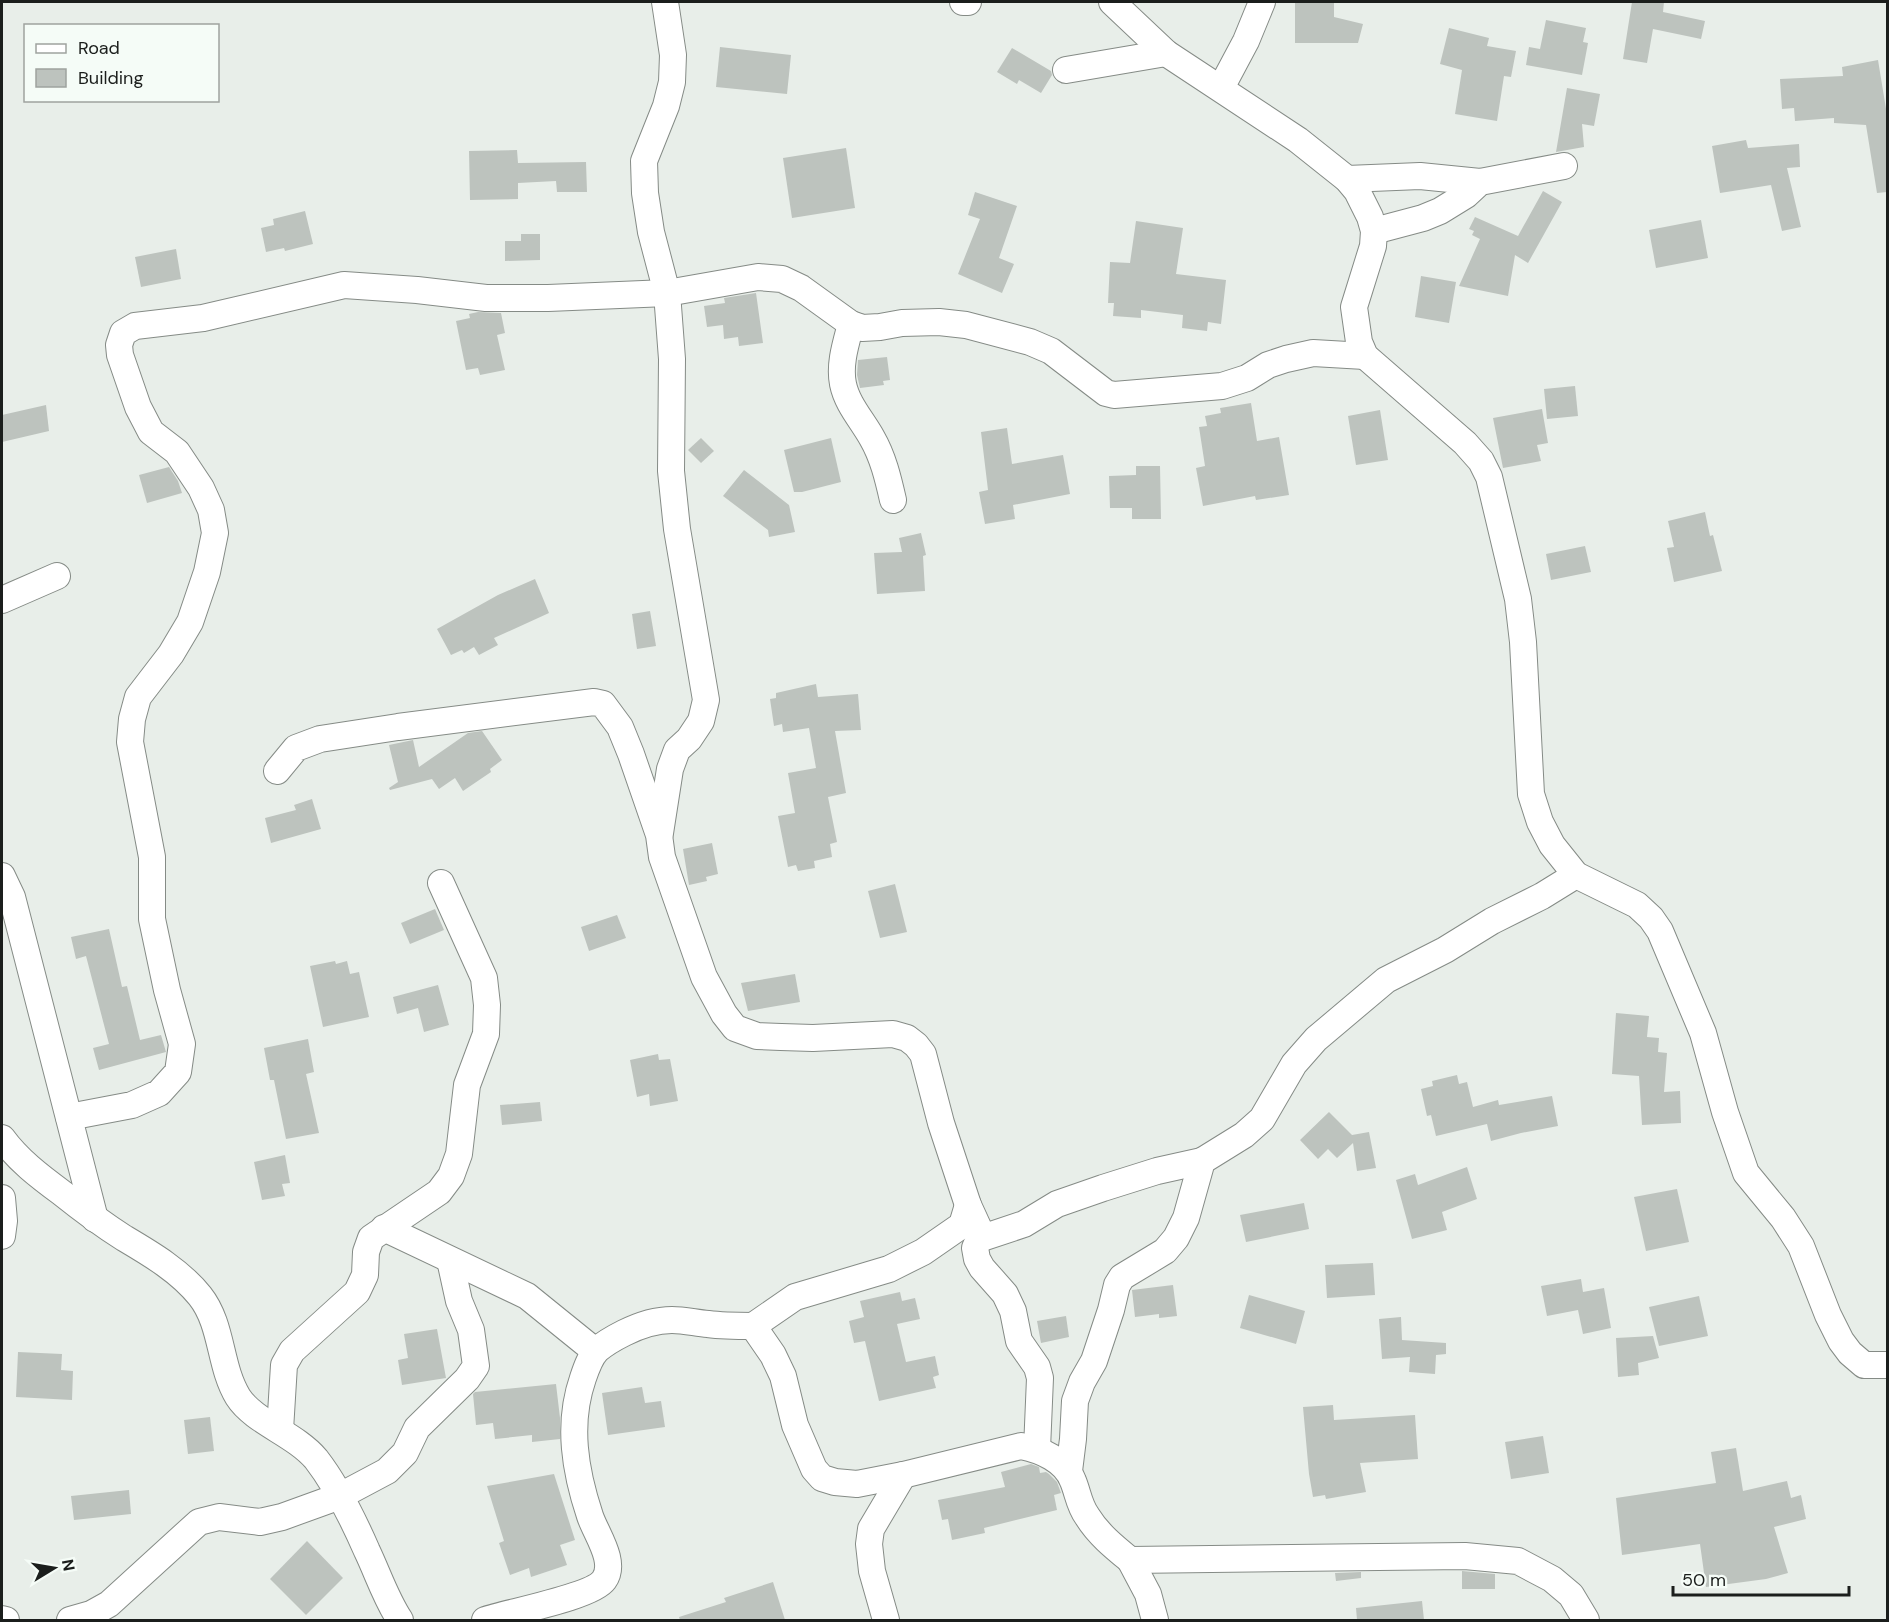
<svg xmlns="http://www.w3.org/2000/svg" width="1889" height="1622" font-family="'DM Sans',sans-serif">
<rect width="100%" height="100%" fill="#e8eee9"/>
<g fill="#bdc3be">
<polygon points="1295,2 1334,2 1334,17 1363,24 1358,43 1295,43"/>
<polygon points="1632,2 1664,2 1663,12 1705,21 1701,39 1653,29 1647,63 1623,59"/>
<polygon points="1546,20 1586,28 1583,42 1588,43 1582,75 1526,65 1529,47 1540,49"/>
<polygon points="1449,28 1489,38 1487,46 1516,51 1511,77 1504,76 1497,121 1455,114 1462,70 1440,64"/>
<polygon points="720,47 791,55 787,94 716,87"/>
<polygon points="1012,48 1051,71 1052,75 1041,93 1019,80 1017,84 997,72"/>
<polygon points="1878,60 1887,115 1887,192 1877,193 1866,125 1834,123 1834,118 1795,121 1794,108 1782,109 1780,79 1843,76 1842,67"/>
<polygon points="1567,88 1600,94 1594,126 1582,124 1584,147 1556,152"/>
<polygon points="1746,140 1748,148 1799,144 1800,167 1787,168 1801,227 1782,231 1771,185 1720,193 1712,146"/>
<polygon points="846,148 855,208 792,218 783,158"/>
<polygon points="517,150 518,163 586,162 587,192 557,192 556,181 518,183 518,199 470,200 469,151"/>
<polygon points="1543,191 1562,202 1528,263 1515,255 1508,296 1459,286 1480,239 1472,235 1474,231 1469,229 1475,217 1518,236"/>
<polygon points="975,192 1017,206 999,258 1014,264 1002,293 958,274 980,219 968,215"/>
<polygon points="305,211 313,244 285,251 284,248 266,252 261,228 274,225 273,219"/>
<polygon points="1701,220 1708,258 1656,268 1649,230"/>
<polygon points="1136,221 1183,228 1176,274 1226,280 1221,324 1208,322 1207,331 1182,328 1183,315 1141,310 1141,318 1113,316 1114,303 1108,303 1110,262 1130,263"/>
<polygon points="521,234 540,234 540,260 505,261 505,241 521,241"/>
<polygon points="176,249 181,279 141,287 135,257"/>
<polygon points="1421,276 1456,282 1449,323 1415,317"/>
<polygon points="756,293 763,343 739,346 738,337 724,339 723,325 707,327 704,306 725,303 724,298"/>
<polygon points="478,312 501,313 505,333 497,335 505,370 480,375 478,368 466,370 456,321 470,318 469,314"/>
<polygon points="887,357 890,380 883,381 884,385 860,388 857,375 858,360"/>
<polygon points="1575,386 1578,416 1547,419 1544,389"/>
<polygon points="1251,403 1257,441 1279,437 1289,495 1256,500 1255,496 1203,506 1196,468 1205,466 1199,427 1207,426 1205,416 1221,413 1220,408"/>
<polygon points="46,405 49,431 2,442 2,415"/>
<polygon points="1542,409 1548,443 1537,445 1541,461 1503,468 1493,418"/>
<polygon points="1380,410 1388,460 1356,465 1348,416"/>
<polygon points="1007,428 1012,464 1063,455 1070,494 1013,505 1015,519 985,524 979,492 988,490 981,432"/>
<polygon points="701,438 714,451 701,463 688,450"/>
<polygon points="831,438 841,482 802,492 794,492 784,450"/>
<polygon points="1136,466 1160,466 1161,519 1132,519 1132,508 1110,508 1109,476 1136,475"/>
<polygon points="169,467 178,481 182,493 147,503 139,475"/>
<polygon points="744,470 789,505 795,532 769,537 768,530 723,496"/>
<polygon points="1705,512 1710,536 1713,535 1722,571 1674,582 1667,548 1674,547 1668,521"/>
<polygon points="921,533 926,555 923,556 925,591 877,594 874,553 902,552 899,538"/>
<polygon points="1585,546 1591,572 1551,580 1546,554"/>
<polygon points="535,579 549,613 494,638 498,645 479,655 474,647 464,653 462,650 451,655 437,629 498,595"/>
<polygon points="650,611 656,646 637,649 632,614"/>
<polygon points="816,684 818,697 858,694 861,730 835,731 846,793 828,797 837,842 830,844 832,857 814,861 815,868 798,871 796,865 788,867 778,816 795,813 788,773 816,768 809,728 783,732 782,724 774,726 770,699 776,698 776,693"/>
<polygon points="482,731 502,760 490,769 491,772 463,791 455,778 439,789 432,779 390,790 389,788 398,782 389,745 413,740 419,767 468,733"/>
<polygon points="312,799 321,829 271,843 265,818 296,810 294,805"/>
<polygon points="712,843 718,874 706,877 707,881 689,885 683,849"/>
<polygon points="895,884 907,932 880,938 868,891"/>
<polygon points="435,909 444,930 410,944 401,923"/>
<polygon points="617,915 626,938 589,951 581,927"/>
<polygon points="109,929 122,987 127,986 140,1040 161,1035 166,1052 99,1070 93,1048 109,1044 86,956 76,959 71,937"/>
<polygon points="335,961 336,964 347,961 350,974 359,972 369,1017 323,1027 310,966"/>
<polygon points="795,974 800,1002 748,1011 741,983"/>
<polygon points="438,985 449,1025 424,1032 418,1008 397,1014 393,997"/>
<polygon points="1616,1013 1649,1016 1647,1037 1659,1038 1658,1052 1667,1053 1664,1092 1680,1091 1681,1123 1642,1125 1639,1076 1612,1074"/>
<polygon points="308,1039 314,1072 306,1074 319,1133 286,1139 274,1080 270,1080 264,1048"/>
<polygon points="658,1054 659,1060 670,1059 678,1101 650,1106 649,1094 637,1097 630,1060"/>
<polygon points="1457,1075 1459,1084 1467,1082 1473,1107 1498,1100 1499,1105 1552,1096 1558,1126 1521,1133 1491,1141 1487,1124 1436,1136 1431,1115 1427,1116 1421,1089 1433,1086 1432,1081"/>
<polygon points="540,1102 542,1121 502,1125 500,1105"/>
<polygon points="1329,1112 1352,1135 1369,1132 1376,1168 1357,1171 1353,1143 1337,1158 1328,1149 1318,1159 1300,1140"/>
<polygon points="285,1155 290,1183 282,1184 285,1196 262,1200 254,1162"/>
<polygon points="1467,1167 1477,1199 1442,1212 1447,1230 1412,1239 1396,1180 1415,1174 1418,1185"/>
<polygon points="1677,1189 1689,1242 1646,1251 1634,1197"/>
<polygon points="1304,1203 1309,1229 1246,1242 1240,1215"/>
<polygon points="1373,1263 1375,1295 1327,1298 1325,1265"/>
<polygon points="1581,1279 1583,1292 1604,1288 1611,1328 1583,1334 1578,1310 1547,1316 1541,1286"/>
<polygon points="1173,1285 1177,1316 1159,1318 1159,1314 1135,1317 1132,1290"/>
<polygon points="900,1292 902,1301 915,1298 920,1319 897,1324 906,1362 935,1356 939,1375 933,1377 936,1388 879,1401 865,1341 854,1343 849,1321 864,1317 860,1301"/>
<polygon points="1249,1295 1305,1311 1296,1344 1240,1328"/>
<polygon points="1699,1296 1708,1336 1659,1346 1649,1307"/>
<polygon points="1066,1316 1069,1337 1041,1343 1037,1321"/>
<polygon points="1401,1317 1402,1340 1446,1343 1446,1354 1436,1355 1435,1374 1409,1372 1410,1357 1382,1359 1379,1319"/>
<polygon points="437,1329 446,1378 402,1385 398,1360 408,1358 404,1334"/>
<polygon points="1653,1336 1659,1358 1638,1363 1639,1375 1618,1377 1616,1338"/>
<polygon points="18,1352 62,1354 61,1370 73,1371 72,1400 16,1397"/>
<polygon points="556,1384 560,1418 560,1439 532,1442 532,1435 495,1439 493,1423 476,1425 473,1394 475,1392"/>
<polygon points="642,1387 645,1403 661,1401 665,1427 608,1435 602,1393"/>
<polygon points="1333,1405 1334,1420 1415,1415 1418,1459 1360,1463 1366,1492 1326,1499 1325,1495 1313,1497 1309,1474 1303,1407"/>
<polygon points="210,1417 214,1451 188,1454 184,1420"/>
<polygon points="1543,1436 1549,1473 1511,1479 1505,1442"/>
<polygon points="1736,1448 1743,1491 1787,1481 1791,1498 1801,1495 1806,1519 1774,1527 1788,1573 1766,1579 1706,1587 1700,1544 1622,1555 1616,1498 1716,1483 1711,1452"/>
<polygon points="1031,1464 1039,1467 1040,1473 1046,1472 1049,1474 1057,1482 1061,1493 1054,1495 1057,1510 984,1528 985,1533 952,1540 948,1519 942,1520 938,1500 1005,1487 1001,1472"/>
<polygon points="554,1474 575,1540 560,1545 567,1565 531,1577 529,1568 510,1575 499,1543 504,1541 487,1486"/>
<polygon points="129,1490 131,1514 74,1520 71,1496"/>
<polygon points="307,1541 343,1578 306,1615 270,1579"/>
<polygon points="1462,1571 1495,1574 1495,1589 1462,1589"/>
<polygon points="1361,1572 1361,1578 1336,1581 1335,1573"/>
<polygon points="773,1582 785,1620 680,1620 679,1617 726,1602 724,1598"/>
<polygon points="1422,1601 1424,1620 1357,1620 1356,1608"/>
</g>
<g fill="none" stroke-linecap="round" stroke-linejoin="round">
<defs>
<g id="street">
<polyline points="963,2 968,2"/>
<polyline points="1112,2 1166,53 1298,140 1347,179 1357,191 1370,217 1374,231 1373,246 1354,307 1359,342 1365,356 1465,443 1481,461 1489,477 1518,599 1523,642 1531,794 1540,822 1552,845 1576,875 1637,905 1651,918 1660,931 1703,1033 1725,1112 1746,1173 1783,1218 1801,1246 1828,1315 1841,1341 1850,1353 1864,1365 1888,1365"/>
<polyline points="1066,70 1166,53"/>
<polyline points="1221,88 1246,41 1262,2"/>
<polyline points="1347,179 1420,176 1480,182"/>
<polyline points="1374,231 1423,218 1440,211 1466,195 1480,182 1564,166"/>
<path d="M851 324C846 343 839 364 843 384 847 404 862 420 872 438 883 457 888 478 893 500"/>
<polyline points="2,600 57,576"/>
<polyline points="277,771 296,748 320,739 398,727 594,702 603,704 620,727 631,754 659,835 662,857 704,977 724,1014 735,1028 757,1036 781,1037 813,1038 893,1034 907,1038 916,1045 923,1054 941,1123 968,1205 979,1229 979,1239 975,1248 977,1259 982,1268 1005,1294 1013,1311 1019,1341 1037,1367 1040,1378 1037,1449"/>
<polyline points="660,833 670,769 677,750 689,739 701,721 706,700 677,529 671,471 672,359 667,293 651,232 645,193 644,161 666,106 672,82 673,55 665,2"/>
<polyline points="2,876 12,897 95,1219"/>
<polyline points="69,1117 132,1105 159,1093 178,1072 182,1044 167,990 152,919 152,857 130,742 132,719 138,697 171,654 190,622 207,572 215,533 211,510 201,488 177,452 151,432 138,407 120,355 119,345 123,333 135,326 203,318 344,285 417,290 486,298 548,298 667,293 758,277 782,279 801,288 851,324 862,328 880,327 902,323 939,322 966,325 1030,342 1051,351 1106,393 1114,395 1222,386 1247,378 1268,365 1286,359 1313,353 1365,356"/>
<path d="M2 1138C18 1160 39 1176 62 1193 82 1209 102 1224 124 1238 151 1254 180 1271 200 1296 223 1325 219 1366 238 1397 254 1422 295 1434 316 1459 337 1486 353 1519 367 1551 378 1574 386 1599 400 1620"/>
<polyline points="2,1198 4,1221 2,1236"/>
<polyline points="384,1228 527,1296 595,1351"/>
<polyline points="979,1239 1024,1224 1057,1204 1103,1188 1157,1171 1202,1161"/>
<polyline points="753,1326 795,1297 889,1269 923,1252 962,1225 968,1205"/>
<polyline points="280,1430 284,1365 292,1351 357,1292 365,1275 366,1252 371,1238 439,1192 451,1176 459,1154 467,1085 486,1034 487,1005 484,978 441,883"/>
<polyline points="1069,1471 1073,1439 1075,1401 1082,1382 1094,1361 1111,1310 1117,1285 1122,1277 1165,1251 1176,1238 1186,1218 1202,1161 1244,1135 1262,1119 1294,1064 1316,1039 1386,980 1445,950 1492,921 1542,896 1576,875"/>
<polyline points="1130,1560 1148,1594 1155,1620"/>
<polyline points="2,1619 6,1620"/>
<polyline points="70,1620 91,1614 109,1604 199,1522 219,1517 260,1522 282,1517 340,1496 387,1471 405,1453 417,1428 467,1379 476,1366 471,1330 459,1301 450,1260"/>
<path d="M485 1620C509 1612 592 1597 604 1580 617 1562 596 1534 590 1516 575 1471 567 1424 583 1378 586 1369 590 1357 597 1350 605 1343 614 1338 624 1333 638 1326 656 1320 672 1320 684 1320 696 1323 708 1324 723 1326 738 1326 753 1326L773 1355 783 1376 795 1425 814 1469 822 1478 835 1482 857 1484 903 1475 1021 1446C1041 1450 1065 1460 1073 1481 1078 1493 1079 1505 1087 1516 1098 1534 1114 1547 1130 1560L1465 1556 1518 1561 1552 1579 1571 1595 1586 1620"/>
<polyline points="886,1620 872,1571 869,1544 871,1529 903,1475"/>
</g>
</defs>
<use href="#street" stroke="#858b86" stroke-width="28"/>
<use href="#street" stroke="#fff" stroke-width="26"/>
</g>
<rect width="1889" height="1622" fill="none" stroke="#1b1e1c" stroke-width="6"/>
<rect x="24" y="24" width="195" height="78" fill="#f5fcf7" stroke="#9ea39f" stroke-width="1.5"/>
<rect x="36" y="44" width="30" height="9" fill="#ffffff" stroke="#9ea39f" stroke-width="1.5"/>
<text x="78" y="54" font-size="18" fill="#1b1e1c">Road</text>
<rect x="36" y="69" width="30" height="18" fill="#bdc3be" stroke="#9ea39f" stroke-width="1.5"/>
<text x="78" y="84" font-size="18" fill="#1b1e1c">Building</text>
<g transform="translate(54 1568) rotate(79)" stroke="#f5fcf7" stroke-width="4.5" paint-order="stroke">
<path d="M0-4.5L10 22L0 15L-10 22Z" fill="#1b1e1c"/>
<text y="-9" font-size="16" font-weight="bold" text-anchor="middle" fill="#1b1e1c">N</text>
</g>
<path d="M1673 1586v9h176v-9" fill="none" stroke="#1b1e1c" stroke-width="3"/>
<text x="1682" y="1586" font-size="18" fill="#1b1e1c" stroke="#f5fcf7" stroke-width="4.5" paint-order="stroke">50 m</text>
</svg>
